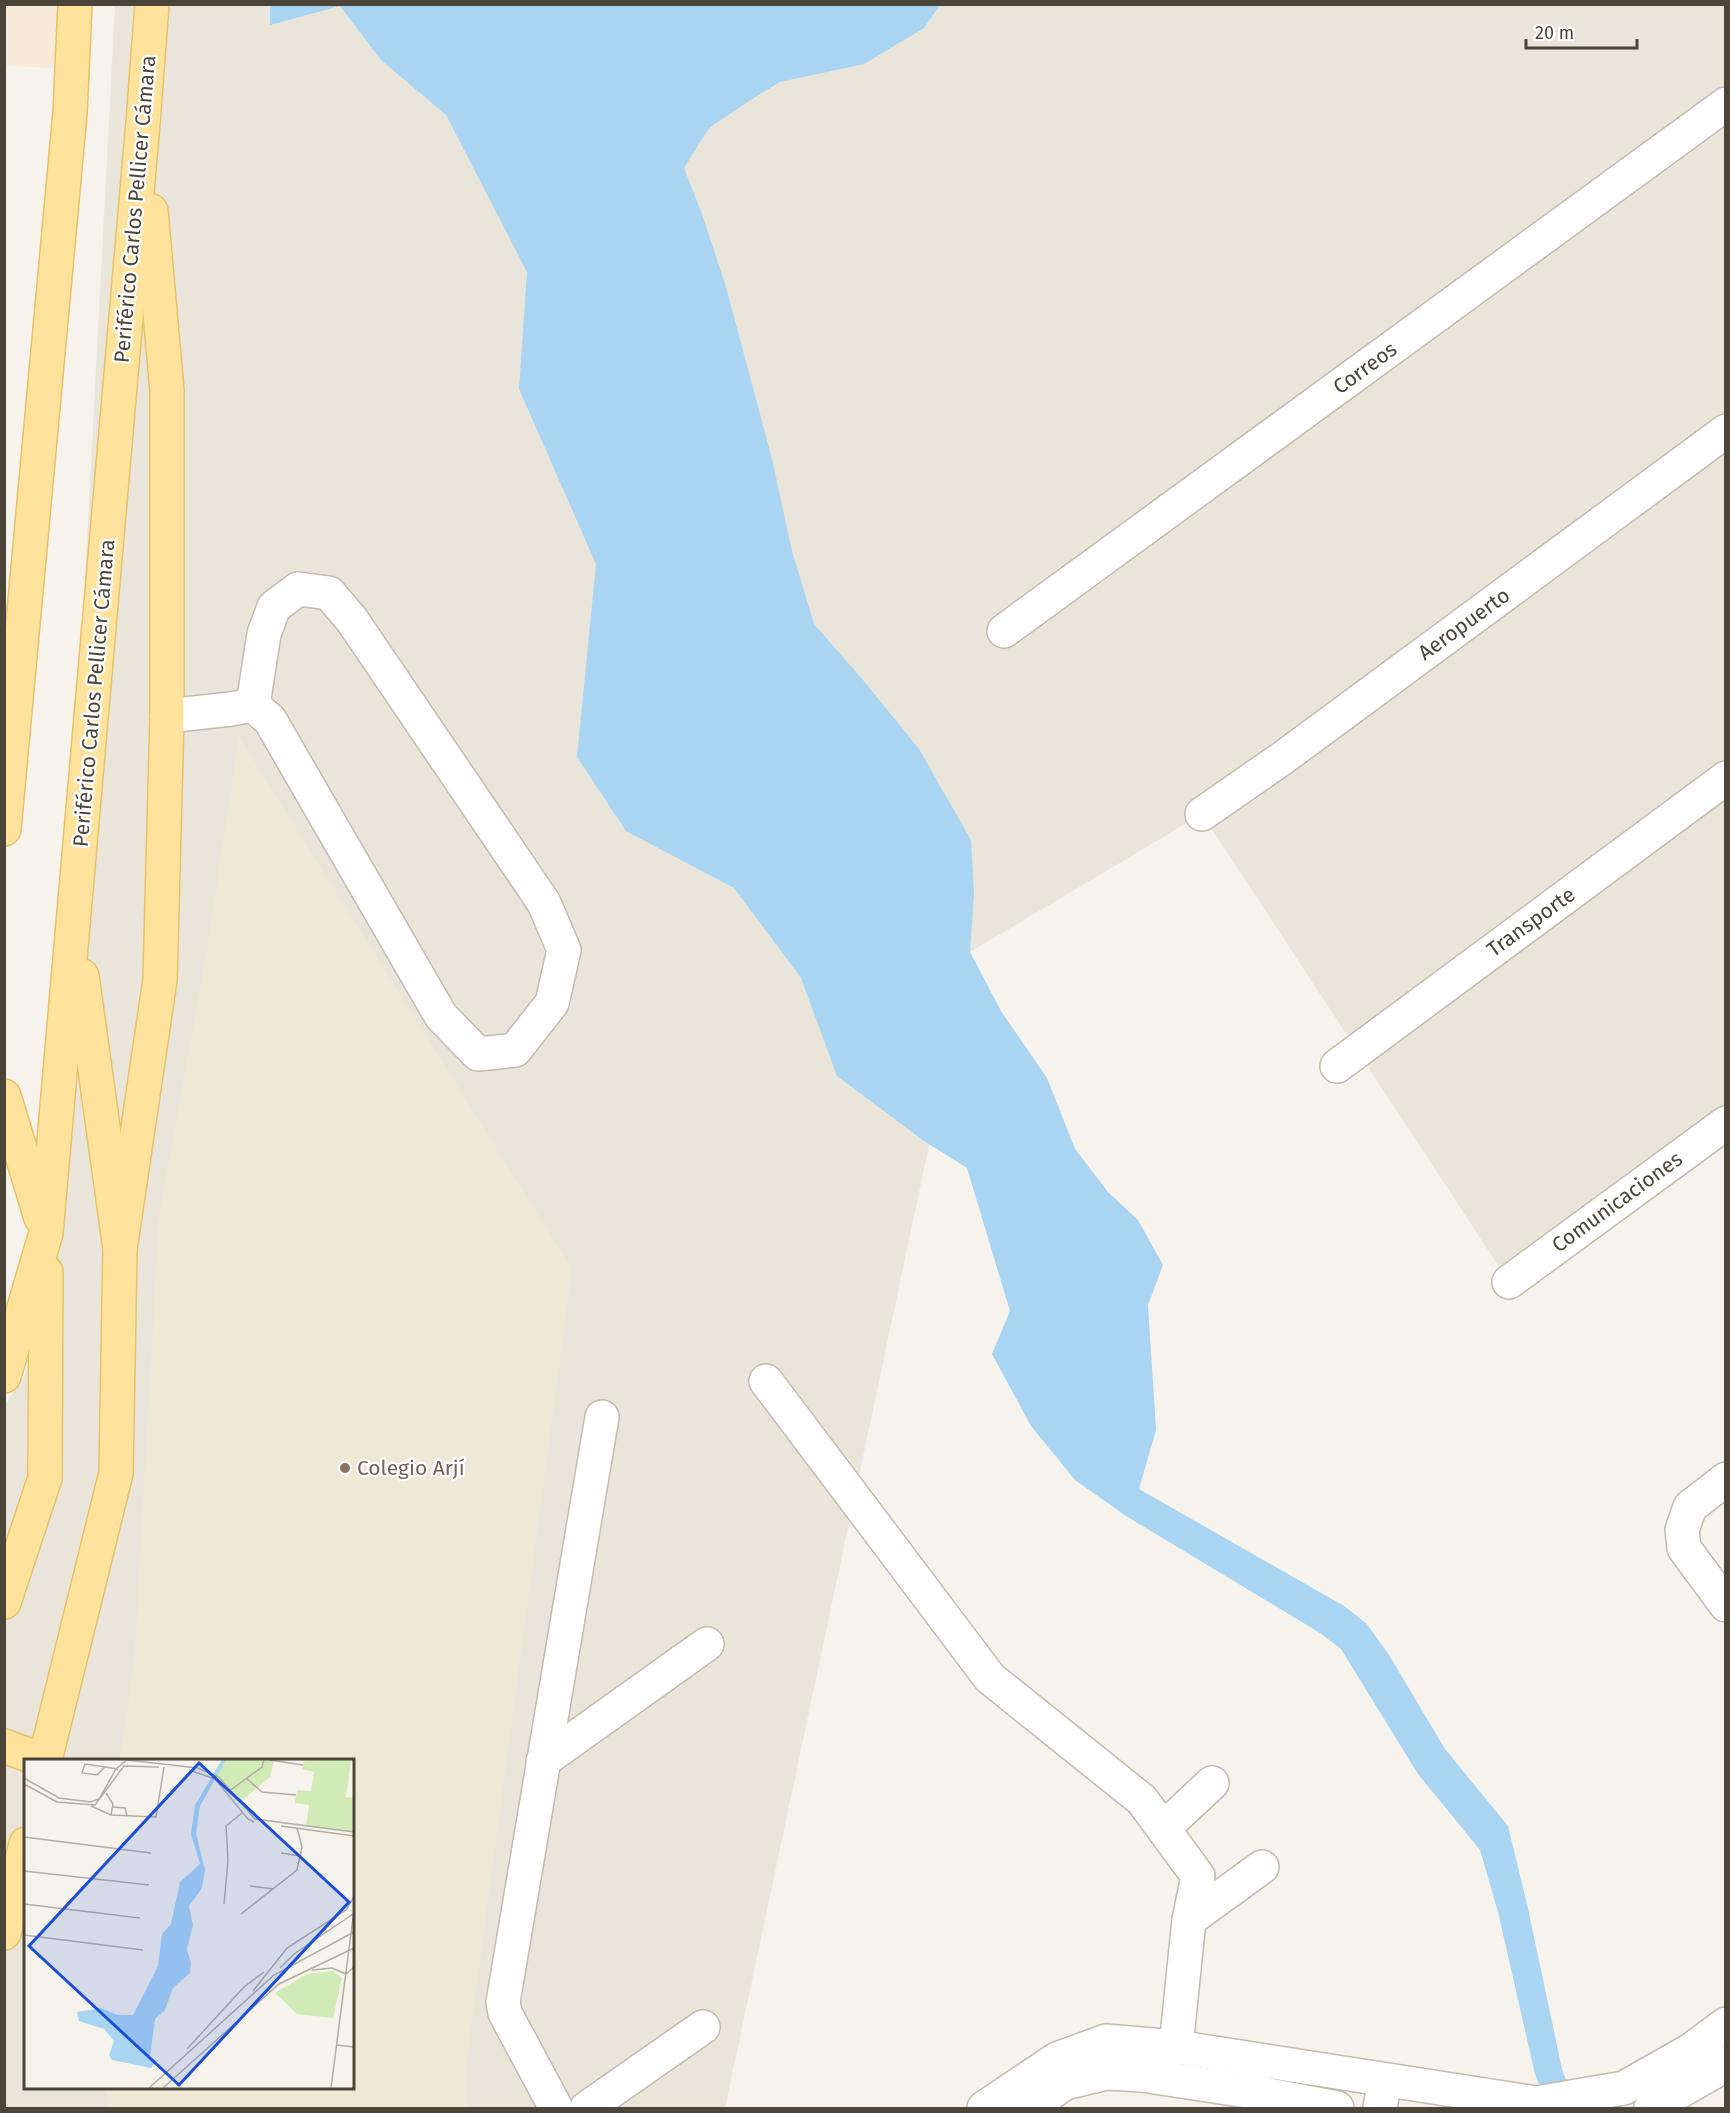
<svg xmlns="http://www.w3.org/2000/svg" width="1730" height="2113" font-family="'Fira Sans',sans-serif">
<rect width="100%" height="100%" fill="#f6f3ec"/>
<path fill="#eae5da" fill-rule="evenodd" d="M115 5H1725V1123L1509 1282 1202 814 970 952 725 2108H5V1405L45 1344ZM26 1760H352V2088H26Z"/>
<polygon fill="#f7ead8" points="4,5 75,5 72,70 5,65"/>
<polygon fill="#efe8d6" points="239,737 572,1269 466,2066 467,2108 110,2108 105,2088 352,2088 352,1760 119,1760 134,1667 159,1217 207,950"/>
<polygon fill="#a9d4f2" points="270,4 940,5 924,28 864,64 780,82 749,101 709,128 684,168 702,214 726,287 772,459 792,551 814,624 863,680 919,749 971,840 974,894 970,952 1001,1011 1047,1078 1075,1149 1108,1192 1138,1220 1163,1265 1148,1305 1156,1430 1139,1489 1344,1606 1367,1624 1389,1655 1445,1749 1508,1826 1527,1904 1562,2069 1576,2108 1548,2108 1535,2074 1498,1912 1480,1850 1418,1774 1341,1649 1320,1633 1126,1516 1075,1480 1031,1426 992,1354 1010,1311 967,1168 924,1141 837,1076 801,978 734,888 626,831 577,757 596,564 519,389 527,272 446,115 381,60 340,6 270,25"/>
<g fill="none" stroke-linecap="round" stroke-linejoin="round">
<defs>
<g id="minor">
<polygon points="298,589 329,593 352,620 544,903 564,950 552,1003 515,1050 478,1054 441,1016 270,720 253,705 264,634 274,607"/>
<polyline points="1004,631 1726,104"/>
<polyline points="167,716 231,709 253,705"/>
<polyline points="1202,814 1284,757 1726,431"/>
<polyline points="1337,1066 1726,778"/>
<polyline points="1509,1282 1726,1123"/>
<polyline points="766,1381 990,1678 1142,1800 1198,1876 1189,1920 1176,2047"/>
<polyline points="1726,1479 1690,1507 1682,1530 1684,1548 1726,1605"/>
<polyline points="543,1761 707,1644"/>
<polyline points="1164,1828 1212,1783"/>
<polyline points="1189,1920 1262,1867"/>
<polyline points="556,2108 505,2013 503,2002 602,1417"/>
<polyline points="587,2108 703,2027"/>
<polyline points="984,2108 1057,2059 1106,2041 1176,2047 1536,2103 1624,2088 1691,2050 1726,2024"/>
<polyline points="1029,2108 1065,2083 1107,2073 1142,2075 1253,2092 1337,2108"/>
<polyline points="1380,2108 1385,2080"/>
<polyline points="1651,2108 1712,2073 1726,2063"/>
</g>
<g id="major">
<polyline points="4,829 70,113 75,4"/>
<polyline points="4,1096 41,1218"/>
<polyline points="120,1249 160,980 167,716 167,391 151,211"/>
<polyline points="4,1376 46,1233 143,123 152,4"/>
<polyline points="4,1602 45,1478 46,1272"/>
<polyline points="4,1746 42,1760"/>
<polyline points="45,1760 116,1473 120,1249 82,976"/>
<polyline points="4,1933 26,1844"/>
</g>
</defs>
<use href="#minor" stroke="#c2bbae" stroke-width="36"/>
<use href="#major" stroke="#e6c16a" stroke-width="36"/>
<use href="#minor" stroke="#fff" stroke-width="33"/>
<use href="#major" stroke="#ffe39c" stroke-width="33"/>
</g>
<circle fill="#8d6e63" stroke="#fff" stroke-width="2" cx="345" cy="1468" r="6"/>
<g text-anchor="middle" dominant-baseline="central" stroke-width="4.5" stroke-linejoin="round" paint-order="stroke">
<g font-size="21" fill="#4b4439" stroke="#fff">
<text transform="translate(135 209) rotate(-85)">Periférico Carlos Pellicer Cámara</text>
<text transform="translate(1365 368) rotate(-36)">Correos</text>
<text transform="translate(1464 624) rotate(-36)">Aeropuerto</text>
<text transform="translate(94 693) rotate(-85)">Periférico Carlos Pellicer Cámara</text>
<text transform="translate(1531 922) rotate(-36)">Transporte</text>
<text transform="translate(1617 1202) rotate(-36)">Comunicaciones</text>
</g>
<g font-size="21" fill="#785e54" stroke="#fff" text-anchor="start">
<text x="357" y="1468">Colegio Arjí</text>
</g>
</g>
<g transform="translate(24 1759)">
<rect width="330" height="330" fill="#f6f3ec"/>
<path d="M198 1H250L246 18 215 44 189 14ZM291 1H327L322 38 330 39V73L282 67 285 46 271 44 273 31 287 32 290 13 278 10 280 2ZM309 212 318 219 309 259 273 255 251 234 283 215Z" fill="#d2eab5"/>
<path d="M198 1H202L176 47 172 75 181 111 178 129 165 147 169 166 163 190 167 204 166 214 149 229 141 251 131 260 126 298 133 302 127 309 88 301 85 296 90 282 80 270 55 262 53 253 77 249 94 256H109L134 207 138 175 147 165 156 123 176 105 167 75 171 46Z" fill="#a9d4f2"/>
<path fill="none" stroke="#b2ada4" stroke-width="1.5" d="M246 1 279 6M81 8 73 16 58 14 61 5 81 8 94 10M165 11 191 20 224 60 230 63M0 19 35 39 67 43 75 40 92 10 103 1 174 9 195 18 231 60 330 73M223 20 238 33 272 36M0 25 33 43 71 46 100 7 135 8M204 33 238 8 240 1M82 34 89 45 87 56M67 47 87 56 132 58 140 8M89 48 101 49 103 57M257 67 330 77M0 78 127 94M257 94 277 97M0 112 125 126M226 127 250 130M0 145 116 159M200 145 204 101 202 67 218 54M217 155 273 111 278 88 273 69M0 176 119 191M256 209 270 195 329 155M288 211 308 209 322 215 330 208M229 232 263 189 322 151 330 138M312 286 330 288M163 290 220 228 240 213M125 329 250 216 330 173M139 329 255 225 330 189M307 329 330 151"/>
<path fill="#1d4ed8" fill-opacity="0.15" stroke="#1d4ed8" stroke-width="3" d="M175 4 325 143 155 326 5 187Z"/>
<rect width="330" height="330" fill="none" stroke="#4b4439" stroke-width="3"/>
</g>
<rect width="1730" height="2113" fill="none" stroke="#4b4439" stroke-width="12"/>
<path d="M1526 39v9h111v-9" fill="none" stroke="#4b4439" stroke-width="3"/>
<text x="1535" y="39" font-size="18" fill="#4b4439" stroke="#ffffff" stroke-width="4.5" paint-order="stroke">20 m</text>
</svg>
